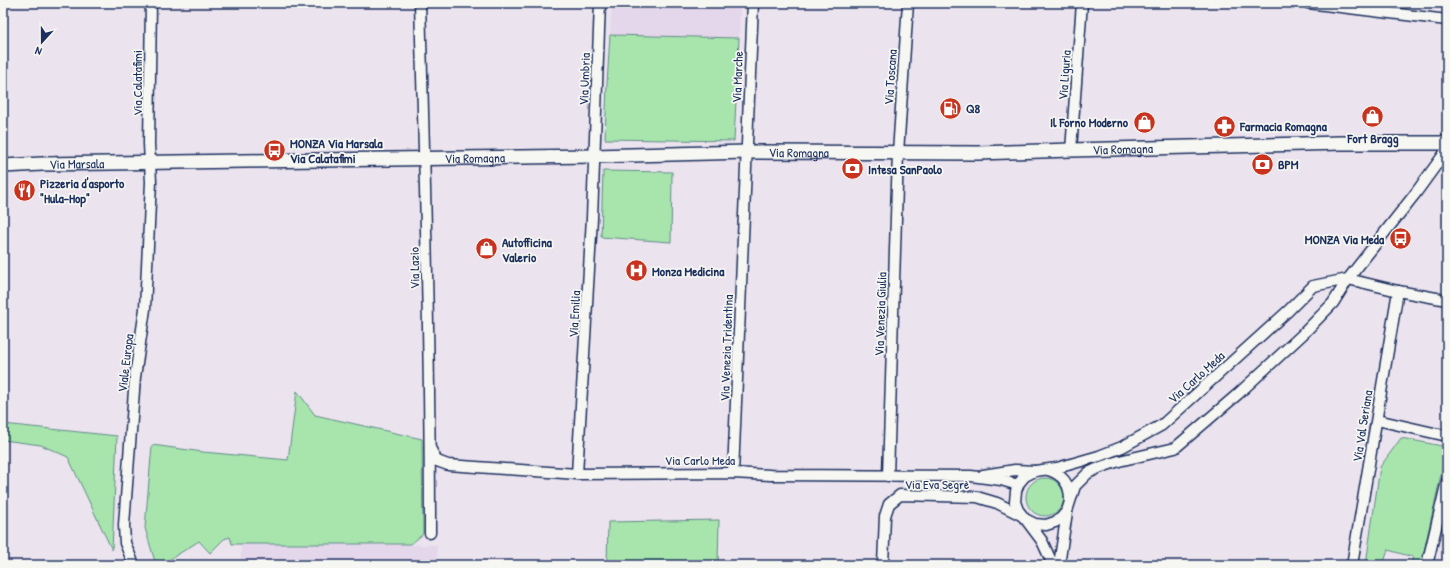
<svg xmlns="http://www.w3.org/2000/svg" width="1450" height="568" font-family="'Patrick Hand',sans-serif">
<rect width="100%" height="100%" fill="#ebe3ee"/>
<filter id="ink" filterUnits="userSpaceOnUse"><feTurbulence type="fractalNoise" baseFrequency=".025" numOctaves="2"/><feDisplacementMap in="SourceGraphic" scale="8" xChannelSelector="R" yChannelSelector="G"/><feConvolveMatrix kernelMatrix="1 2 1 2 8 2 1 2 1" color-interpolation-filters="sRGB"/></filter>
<g filter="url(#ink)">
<g fill="#e4d6eb">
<polygon points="612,3 740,3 739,38 610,35"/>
<polygon points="241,544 437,545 437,565 241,565"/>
</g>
<g fill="#a7e5ad" stroke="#618a86">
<polygon points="610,35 739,38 734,141 605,139 607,84"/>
<polygon points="603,171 672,172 671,242 601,237"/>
<polygon points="297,391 315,415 422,439 423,534 411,544 232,544 230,537 224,539 210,553 199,541 161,565 156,565 145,528 152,445 203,452 288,460"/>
<polygon points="3,424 117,436 112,550 68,457 41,445 3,440"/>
<polygon points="1401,438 1447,447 1421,565 1411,565 1413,557 1388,550 1383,565 1366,564 1380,467"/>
<circle cx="1045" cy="497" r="19"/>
<polygon points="719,520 718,565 607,565 608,522"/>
</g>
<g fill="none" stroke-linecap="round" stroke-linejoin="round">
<defs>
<g id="minor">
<path d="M420 3C425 180 430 356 430 533"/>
<polyline points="1308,3 1447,20"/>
<polyline points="1071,150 1082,3"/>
<polyline points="1447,150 1415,194 1348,279 1333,303 1303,334 1238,394 1175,448 1119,461 1101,467 1088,473 1075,486 1067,511 1061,518 1055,522 1046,525 1035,524 1025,519 1018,510 1015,502 1016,491 1019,483 1025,476 1035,471 1057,468 1099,456 1122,447 1162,425 1288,311 1313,286 1348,279 1398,291 1447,300"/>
<polyline points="1377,420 1447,436"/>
<polyline points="430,448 437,461 448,465 577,474 733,473 770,475 971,476 1001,480 1018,485"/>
<path d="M1048 470C1062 474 1070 484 1070 499"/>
<polyline points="733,473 753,3"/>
<polyline points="577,474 592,218 600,3"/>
<polyline points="983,475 1015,470 1035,471"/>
<polyline points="888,476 898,153 908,3"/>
<polyline points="1027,521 1042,541 1053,565"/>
<polyline points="134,565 125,543 124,525 135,377 145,309 151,182 149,144 151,3"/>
<polyline points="883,565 885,516 889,504 900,495 977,497 997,503 1021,515"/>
<polyline points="1059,565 1067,512"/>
<polyline points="1352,565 1398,291"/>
<polyline points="1427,565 1447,481"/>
</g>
<g id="tertiary">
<path id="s1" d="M3 166 42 164 594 156 747 152 978 153 1071 150 1341 143H1447"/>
</g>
</defs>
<use href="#minor" stroke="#1b2f5e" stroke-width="13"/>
<use href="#tertiary" stroke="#1b2f5e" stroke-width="16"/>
<use href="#minor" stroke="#f6f6f2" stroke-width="10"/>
<use href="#tertiary" stroke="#f6f6f2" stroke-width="13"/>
</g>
</g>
<defs>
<symbol id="fuel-disc" viewBox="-11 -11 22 22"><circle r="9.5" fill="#c8321e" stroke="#f6f6f2"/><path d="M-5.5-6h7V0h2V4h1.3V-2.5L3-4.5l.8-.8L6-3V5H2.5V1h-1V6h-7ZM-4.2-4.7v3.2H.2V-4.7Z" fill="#fff"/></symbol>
<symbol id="shop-disc" viewBox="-11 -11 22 22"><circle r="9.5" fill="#c8321e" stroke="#f6f6f2"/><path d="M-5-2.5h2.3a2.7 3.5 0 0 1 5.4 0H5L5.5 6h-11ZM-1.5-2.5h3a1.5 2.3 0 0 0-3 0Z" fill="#fff"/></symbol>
<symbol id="pharmacy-disc" viewBox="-11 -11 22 22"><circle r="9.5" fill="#c8321e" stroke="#f6f6f2"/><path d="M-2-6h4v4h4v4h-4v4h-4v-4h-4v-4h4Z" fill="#fff"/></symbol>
<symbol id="bus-disc" viewBox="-11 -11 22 22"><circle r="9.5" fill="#c8321e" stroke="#f6f6f2"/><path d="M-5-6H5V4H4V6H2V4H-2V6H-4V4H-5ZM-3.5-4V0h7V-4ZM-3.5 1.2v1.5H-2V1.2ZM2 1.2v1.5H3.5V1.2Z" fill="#fff"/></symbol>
<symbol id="bank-disc" viewBox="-11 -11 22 22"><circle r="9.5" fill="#c8321e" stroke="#f6f6f2"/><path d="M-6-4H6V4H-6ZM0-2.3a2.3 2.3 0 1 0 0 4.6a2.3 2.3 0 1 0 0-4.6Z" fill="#fff"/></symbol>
<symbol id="restaurant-disc" viewBox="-11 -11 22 22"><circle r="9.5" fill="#c8321e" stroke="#f6f6f2"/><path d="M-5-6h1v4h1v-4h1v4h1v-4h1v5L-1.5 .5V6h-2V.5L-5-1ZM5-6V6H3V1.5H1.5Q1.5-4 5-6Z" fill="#fff"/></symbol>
<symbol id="hospital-disc" viewBox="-11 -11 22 22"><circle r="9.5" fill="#c8321e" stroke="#f6f6f2"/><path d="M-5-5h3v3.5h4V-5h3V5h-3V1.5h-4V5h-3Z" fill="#fff"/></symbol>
</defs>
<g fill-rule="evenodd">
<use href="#fuel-disc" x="938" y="96" width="25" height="25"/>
<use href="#shop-disc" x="1360" y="104" width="25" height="25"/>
<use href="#shop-disc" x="1132" y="110" width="25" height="25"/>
<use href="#pharmacy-disc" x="1212" y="114" width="25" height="25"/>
<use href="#bus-disc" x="262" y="138" width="25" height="25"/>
<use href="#bank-disc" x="1250" y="152" width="25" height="25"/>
<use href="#bank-disc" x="840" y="156" width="25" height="25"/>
<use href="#restaurant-disc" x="12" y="178" width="25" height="25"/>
<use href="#bus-disc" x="1388" y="226" width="25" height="25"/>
<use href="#shop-disc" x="474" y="236" width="25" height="25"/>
<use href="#hospital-disc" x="624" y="258" width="25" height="25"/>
</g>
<g text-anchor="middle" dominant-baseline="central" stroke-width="3.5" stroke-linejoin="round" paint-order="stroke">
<g font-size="13" fill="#1b2f5e" stroke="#f6f6f2">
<text transform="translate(1064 75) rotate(-86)">Via Liguria</text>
<text transform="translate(737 77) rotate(-88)">Via Marche</text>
<text transform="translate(890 77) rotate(-86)">Via Toscana</text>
<text transform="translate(584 79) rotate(-88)">Via Umbria</text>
<text transform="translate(137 83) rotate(-90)">Via Calatafimi</text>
<text stroke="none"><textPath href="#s1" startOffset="1120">Via Romagna</textPath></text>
<text stroke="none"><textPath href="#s1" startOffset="796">Via Romagna</textPath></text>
<text stroke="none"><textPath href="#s1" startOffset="472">Via Romagna</textPath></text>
<text stroke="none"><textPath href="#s1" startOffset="74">Via Marsala</textPath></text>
<text transform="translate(414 268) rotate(-91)">Via Lazio</text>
<text transform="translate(574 314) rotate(-87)">Via Emilia</text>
<text transform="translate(880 314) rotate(-88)">Via Venezia Giulia</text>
<text transform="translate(726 348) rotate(-88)">Via Venezia Tridentina</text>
<text transform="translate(125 363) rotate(-83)">Viale Europa</text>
<text transform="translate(1196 377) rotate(-42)">Via Carlo Meda</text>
<text transform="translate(1362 426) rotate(-81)">Via Val Seriana</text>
<text x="700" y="460">Via Carlo Meda</text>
<text x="937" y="484">Via Eva Segrè</text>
</g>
<g font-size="13" font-weight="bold" fill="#1b2f5e" stroke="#f6f6f2" text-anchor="start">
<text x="966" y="108">Q8</text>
<text x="1128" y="122" text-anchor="end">Il Forno Moderno</text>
<text x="1240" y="126">Farmacia Romagna</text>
<text x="1373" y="138" text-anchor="middle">Fort Bragg</text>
<text x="290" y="143">MONZA Via Marsala<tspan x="290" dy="15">Via Calatafimi</tspan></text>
<text x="1278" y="164">BPM</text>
<text x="868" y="169">Intesa SanPaolo</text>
<text x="40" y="183">Pizzeria d'asporto<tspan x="40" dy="15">"Hula-Hop"</tspan></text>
<text x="1384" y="239" text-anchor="end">MONZA Via Meda</text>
<text x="502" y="242">Autofficina<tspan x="502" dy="15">Valerio</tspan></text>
<text x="652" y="271">Monza Medicina</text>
</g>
</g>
<rect width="1450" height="568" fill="none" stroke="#f6f6f2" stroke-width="16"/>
<rect x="8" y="8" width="1434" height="552" fill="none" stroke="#1b2f5e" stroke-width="1.5" filter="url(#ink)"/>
<g transform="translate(42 42) rotate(201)" stroke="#f6f6f2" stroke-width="3" paint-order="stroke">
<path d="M0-3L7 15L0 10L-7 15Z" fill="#1b2f5e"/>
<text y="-6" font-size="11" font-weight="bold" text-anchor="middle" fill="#1b2f5e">N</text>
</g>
</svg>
